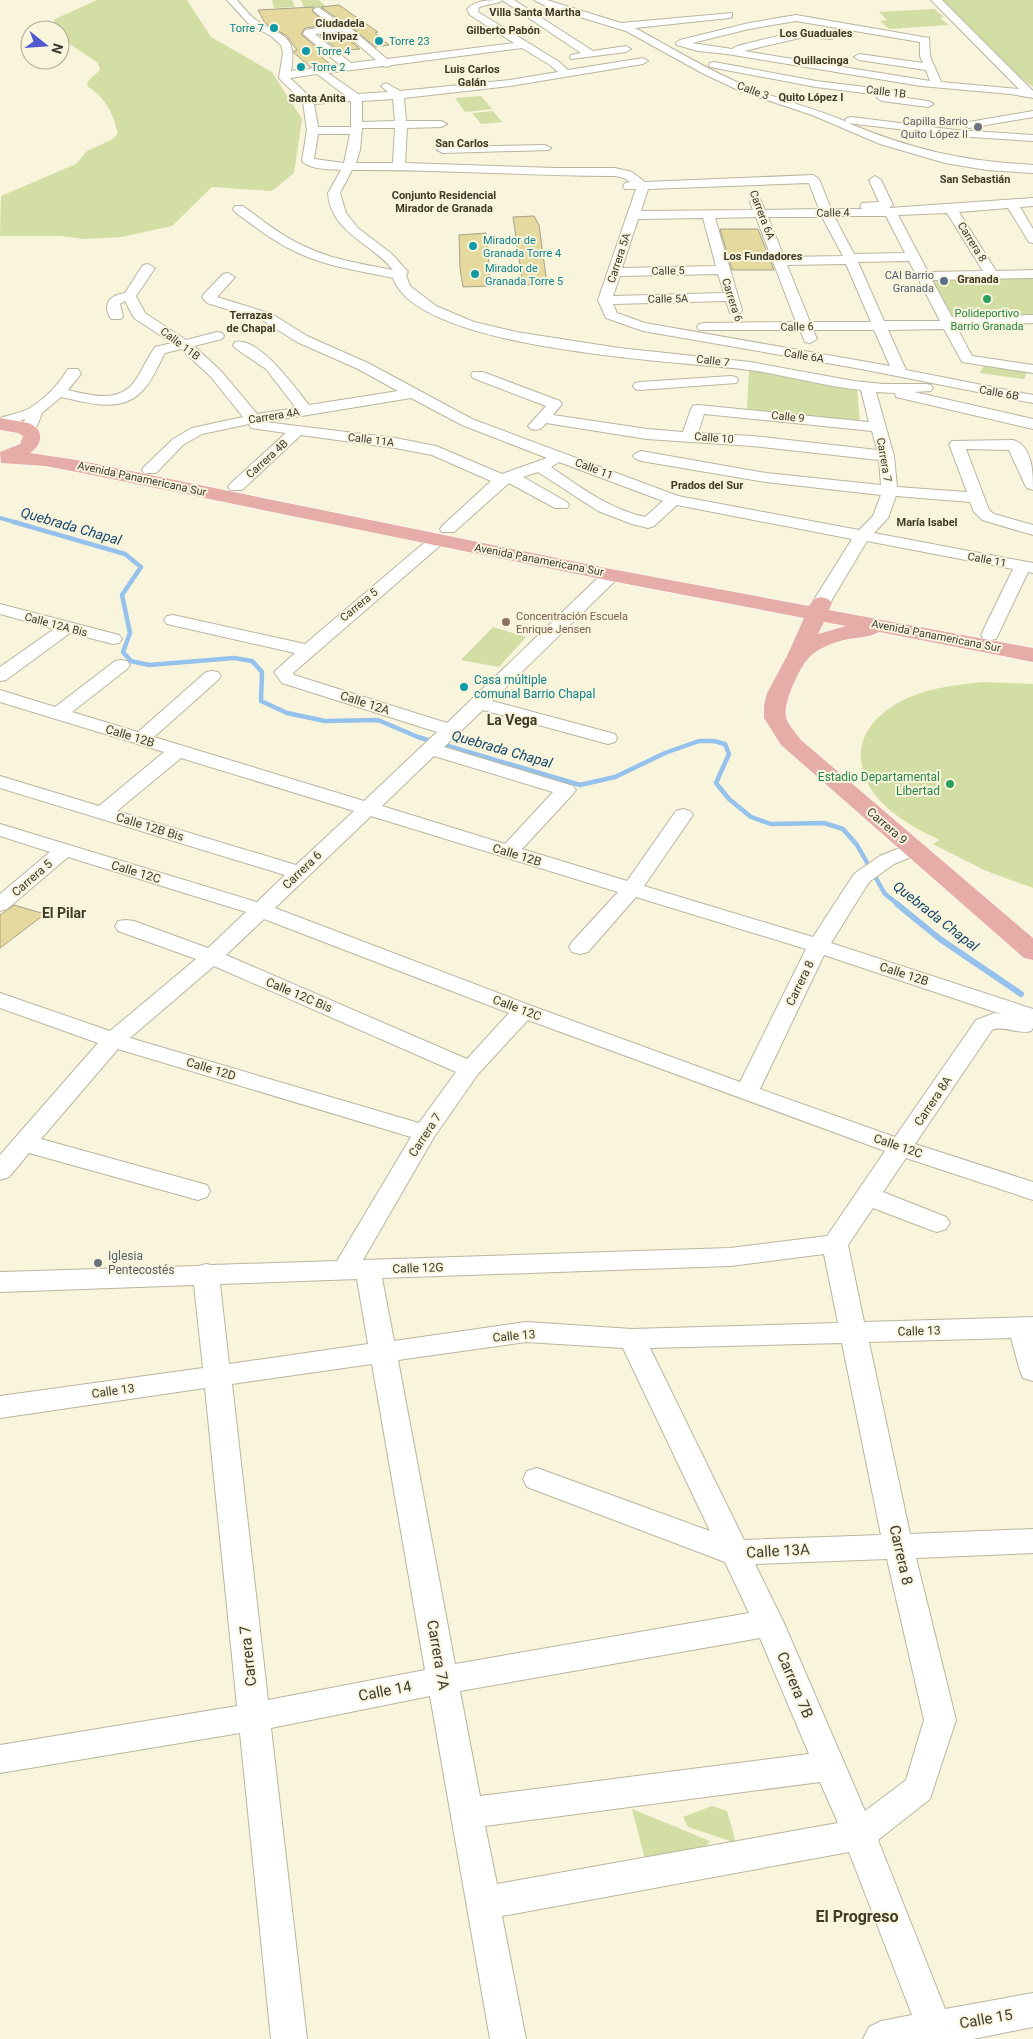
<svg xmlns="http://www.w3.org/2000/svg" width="1033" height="2039" font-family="Roboto,sans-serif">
<rect width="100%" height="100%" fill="#f9f4dc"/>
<g fill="#d2dea4">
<path d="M97 0H187L211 37 272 72 302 119 294 173 272 191 212 187 172 226 121 237 84 239 60 236H0L1 196 76 164 87 151 111 140 118 134C113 113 106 98 87 86L88 81 100 70 98 63 71 45 60 40V30H50L55 19Z"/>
<polygon points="272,0 292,0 295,8 304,7 301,0 319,0 329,9 318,10 317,8 310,11 327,26 323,26 307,12 295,13 292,7 274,8"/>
<polygon points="941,0 1033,0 1033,87 1019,76"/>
<polygon points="934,9 944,17 940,18 949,25 889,29 880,21 887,20 879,12"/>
<polygon points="481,96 492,109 465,112 455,98"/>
<polygon points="493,111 502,122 481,124 472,113"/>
<polygon points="1033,276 1033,321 955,322 930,277"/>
<polygon points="984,365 1027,372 1024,379 980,373"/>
<polygon points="749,370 857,388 860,422 747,409"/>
<polygon points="493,627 526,637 499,667 461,660"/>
<path d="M985 682 1033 684V888L986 871 933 844 940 840C903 823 859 797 861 752 862 734 875 718 890 708 917 689 952 685 985 682Z"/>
<polygon points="712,1806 727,1811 736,1843 688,1827 683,1817"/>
<polygon points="632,1809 710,1841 704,1849 646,1863"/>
</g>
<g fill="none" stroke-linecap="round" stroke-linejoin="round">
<polyline stroke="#94c2ec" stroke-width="4" points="0,518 18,523"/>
<polyline stroke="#94c2ec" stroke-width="4.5" points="14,522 125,554 141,567 122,595 130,633 123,652 131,661 149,665 234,658 252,661 262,672 261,701 287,713 325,721 378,720 418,737 580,785 615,777 665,753 699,741 714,741 725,744 729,754 716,783 729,799 751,817 771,824 824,823 843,829 857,845 885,894 899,905"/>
<polyline stroke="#94c2ec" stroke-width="6" points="897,904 940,939 1021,994"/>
</g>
<g fill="#e5d99e" stroke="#a7a28c">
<polygon points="339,5 378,32 375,33 389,45 375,47 349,25 344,23 321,7"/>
<polygon points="314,7 312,11 328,25 305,28 301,34 323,53 318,54 330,64 310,67 294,53 294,51 297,50 287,36 265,23 258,10"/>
<polygon points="341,33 360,49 339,51 320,35"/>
<polygon points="534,216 539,225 547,284 523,285 513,217"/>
<polygon points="720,229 758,229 774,270 732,270"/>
<polygon points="486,233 491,286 463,287 460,268 459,235"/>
<polygon points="14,905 45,914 0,948 0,915"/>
</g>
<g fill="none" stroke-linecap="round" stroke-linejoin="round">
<defs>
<g id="minor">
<path d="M227 0H237C243 7 249 15 256 20 281 37 298 33 291 71L340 65 303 34 305 30 332 26 315 12 313 10 318 7 343 25 348 26 387 59 514 43 470 15 467 9C476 0 488 0 502 0L500 2 479 7 478 12 558 61 568 70 643 58 648 61 643 64 510 86 404 98 406 121H441L447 124 441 127 407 128 405 163 555 168H615L632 172 645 182 813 175 819 179 831 209H862L860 206 862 203 879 202 869 180 875 176 881 180 893 205 889 208 1033 198V206L1020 207 1033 229V243L1029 242 1008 208 959 212 996 271 1033 270V278L932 280 952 317 1033 315V323L956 326 972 356 1033 365V373L962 362 944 329 888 330 906 370 1033 395V403L861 369 643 331 606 318 598 300 636 189H625L623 186 625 183 630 182 624 178 615 176C527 176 440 169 352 170L340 193 346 213 358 228 392 254 408 272 406 275 410 286 436 306 474 322 516 332 619 348 750 362 854 381 883 384H926L931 385 933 388 931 391 914 392 1033 419V429L896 397 895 393 876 392 894 456 897 487 967 492 949 444 952 441 1013 440C1033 446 1033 473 1033 490L1027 488 1025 485 1009 450 966 449 989 510 994 514 1033 525V535L982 520 974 512 970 502 896 496 888 518 874 533 1033 563V573L1028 572 996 639 990 640 984 639 981 635 1013 569 867 541 830 603 827 607 821 608 815 607 812 603 852 539 677 505 654 526 648 528 632 524 598 511 538 472 523 477 567 502 569 505 567 508H555L509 483 454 532H442L440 529 442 526 491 481 432 455 395 448 301 435 242 490H230L228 487 230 484 286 433 251 428 249 424 202 434 183 445 156 473H144L142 470 144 467 173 439 192 428 243 417 211 377 181 349 165 353C158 365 153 380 143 390 122 414 88 403 61 397L42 413 34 434H24L21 431 25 419 0 428V418C9 415 21 413 30 408 45 399 60 383 68 369H78L81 374 68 390C93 396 121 404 137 378 143 368 148 357 155 347L172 343 134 318 125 301 120 304 123 316 121 319H111C102 305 109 295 125 293L143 265 148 264 155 268 136 296 145 313 186 340 217 332 222 333 224 336 222 339 194 346 221 371 257 414 296 408 266 369 235 348 233 345 235 342C259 336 296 389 309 405L398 391 358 369 297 342 262 320 207 303 202 297 204 294 223 274 228 273 235 277 217 297 272 314 307 336 368 363 472 419 678 496 859 530 873 516 881 495 766 482 641 461 636 459 633 456 636 453 641 451 766 473 881 485 879 460 752 446 647 439 546 423C541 429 539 431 531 429L528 426 546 406 473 378 471 375 473 372H483L560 401 562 404 553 415 647 429 683 432 691 409 693 406 698 405 869 422 861 390C823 386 787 375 749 370 679 361 418 351 393 278 361 271 327 267 296 252 274 242 254 226 235 212L233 209 235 206H243C263 221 283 237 306 247 333 260 363 264 393 270 372 243 330 232 328 193L341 170C328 169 311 170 302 161L307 130 303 102 279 78 283 53 281 45 271 36 248 23ZM342 31 376 60 351 63 315 34ZM522 48 550 65 558 72 510 80 400 91 386 83 381 86 388 92 358 94 328 73 383 66 387 67 392 65ZM317 74 345 95 311 98 290 78ZM393 99 395 121 362 122V101ZM351 101V127H318L314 104ZM362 128H395L393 163H356L360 150ZM318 134H350L344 163 314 159ZM809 183 819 209 765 210 760 199 756 198 750 202 753 210 641 211 648 189ZM947 213 983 271 928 272 898 215ZM834 216H886L905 253 854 254ZM756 217 796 322 704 323 699 324 697 327 699 330H800L805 342 810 343 817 339 813 330H874L890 366 645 323 617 313 613 304 726 301 730 313H740L742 310 715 218ZM768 217H822L843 256 784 257ZM703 218 716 266 622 268 638 219ZM909 261 940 321H884L858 262ZM846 264 871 322H810L787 265ZM718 274 724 293 613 296 620 276ZM411 398 462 425 547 458 502 474 436 446 395 438 265 422ZM704 414 872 431 877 450 752 436 698 433ZM559 462 663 501 645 517C609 509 580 487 551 467Z"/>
<polygon points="502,0 514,0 593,51 626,46 631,49 626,52 571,59 570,57 571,55 581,53"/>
<path d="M534 0H547L621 23 732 13V17L729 18 635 28C672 48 708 70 746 86 779 100 814 108 847 122L845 120 847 118 851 117 956 130 1033 135V141L956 136 848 123C913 150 963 161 1033 165V173L987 170 945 163 880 144 812 115 740 91 702 73 626 31 550 8Z"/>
<path d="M931 0H942L1033 91V98L1011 94 921 86 727 54 698 51 677 45 676 43 680 40 749 23 796 15 929 38 930 56 941 82 1019 89ZM796 21 920 42V56L923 63 859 54 854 57 859 60 926 70 930 81 744 51 804 37 832 39 833 37C817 23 758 41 737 46L732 49 692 43 749 29Z"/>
<polygon points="714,62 816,81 898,91 903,94 899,97 928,101 934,104 928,107 882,101 877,98 880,95 816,87 710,67 709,65 710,63"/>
<polygon points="1033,111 1033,117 969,128 963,125 969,122"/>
<polygon points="545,145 551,148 549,150 443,153 437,150 443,147"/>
<polygon points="731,376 736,377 738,380 736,383 640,390 635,389 633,386 635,383 640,382"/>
<path d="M437 535 443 537 445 540 443 543 293 673 294 675 447 723 605 571H617L619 575 617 579 492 701 615 734 617 738 615 742 608 744 483 710 444 747 573 786 576 790 573 794 522 849 627 881 676 811 683 809 690 811 693 815 644 886 813 937 854 874 880 856 907 845 914 843 921 845 924 849 921 853 894 864 869 882 831 943 1033 1009V1028L1031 1031C1018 1035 1004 1025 992 1030L915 1144 1033 1182V1200L906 1158 883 1192 946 1217 950 1223 946 1229 937 1232 928 1229 873 1208 848 1245 864 1322 1033 1317V1381L1023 1378 1020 1371 1011 1338 869 1342 910 1534 1033 1529V1553L916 1558 956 1720 930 1799 878 1840 945 2009 1033 1993V2027L973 2039H863L869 2027 881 2021 912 2015 849 1852 502 1916 526 2039H490L430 1696 271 1728 307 2039H271L240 1733 0 1773V1745L237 1706 205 1388 0 1418V1396L203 1368 194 1285 0 1292V1272L199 1266 206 1264 212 1265 337 1261 411 1137 118 1049 41 1139 207 1185 210 1191 207 1197 198 1200 29 1153 9 1177 0 1180V1155L98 1043 0 1008V993L110 1031 196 959 118 931 115 926 118 921 126 920 134 921 208 948 246 912 68 857 7 909 0 911V894L50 852 0 836V824L257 902 285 875 0 788V776L99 806 164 752 0 702V690L55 707 115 661 121 660 127 661 130 665 127 669 72 712 138 732 206 672 212 671 218 672 221 676 218 680 154 737 364 801 437 732 282 683 274 672 295 653 167 624 164 620 167 616 173 615 305 644 431 537ZM434 756 553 792 505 844 382 806ZM181 758 354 811 296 865 117 811ZM371 816 618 892 572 942 569 947 572 952 580 954 588 952 636 897 806 949 740 1082 532 1006 275 908ZM264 919 509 1013 467 1059 226 955ZM824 955 1001 1014 995 1013 976 1020 895 1137 760 1089ZM214 966 456 1072 419 1123 130 1038ZM528 1020 885 1151 827 1236 730 1248 363 1260 434 1137 478 1074ZM824 1254 838 1323 632 1329 526 1322 394 1341 382 1278 730 1266ZM357 1279 368 1344 229 1364 220 1284ZM526 1342 623 1348 710 1531 537 1468 527 1471 523 1479 527 1487 725 1562 749 1613 455 1664 398 1360ZM842 1343 881 1535 744 1540 650 1348ZM372 1364 425 1670 268 1700 232 1384ZM887 1559 924 1720 906 1780 865 1811 784 1623 755 1564ZM760 1638 809 1754 480 1796 460 1691ZM820 1782 838 1823 497 1884 485 1826Z"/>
<polygon points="0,604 119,635 122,639 119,643 113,644 70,633 6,680 0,681 0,667 54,629 0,614"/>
</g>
<path id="major" d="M0 418C9 420 19 421 28 423 45 429 43 444 30 453L77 460 611 569 809 606 814 599 821 597 828 599 832 603 829 610 1033 648V662L879 632C867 639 850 637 837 642 827 645 814 651 807 660 798 671 783 703 786 717 788 725 797 734 801 740L1033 938V960L1024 958 781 745 764 718V705L767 693 787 656 804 618 611 581 77 472 45 466 1 463 0 452 20 444 23 436 18 433 0 430ZM824 622 846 626 818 634Z"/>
</defs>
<use href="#minor" stroke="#bab59f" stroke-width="2"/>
<use href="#major" stroke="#fff" stroke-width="1"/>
<use href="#minor" fill="#fff" fill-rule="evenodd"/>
<use href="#major" fill="#e5aca8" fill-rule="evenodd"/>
</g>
<g fill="#0f9aa8" stroke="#f9f4dc" stroke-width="2">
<circle cx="274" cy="28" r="5"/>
<circle cx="379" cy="41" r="5"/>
<circle cx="306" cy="51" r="5"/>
<circle cx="301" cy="67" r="5"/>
<circle cx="473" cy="246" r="5"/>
<circle cx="475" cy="274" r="5"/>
<circle cx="464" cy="687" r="5"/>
</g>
<g fill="#6b7280" stroke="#f9f4dc" stroke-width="2">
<circle cx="978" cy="127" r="5"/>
<circle cx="98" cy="1263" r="5"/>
</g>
<circle fill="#5c6f8a" stroke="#f9f4dc" stroke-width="2" cx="944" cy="281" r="5"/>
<g fill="#2e9e5b" stroke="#f9f4dc" stroke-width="2">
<circle cx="987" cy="299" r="5"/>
<circle cx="950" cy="784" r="5"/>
</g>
<circle fill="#8d6e63" stroke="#f9f4dc" stroke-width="2" cx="506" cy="622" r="5"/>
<g text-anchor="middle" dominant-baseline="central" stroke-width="4" stroke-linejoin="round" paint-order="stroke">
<g font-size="11" font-weight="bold" fill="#3f3b28" stroke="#f9f4dc">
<text x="535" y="12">Villa Santa Martha</text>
<text x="340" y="23">Ciudadela<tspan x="340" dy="13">Invipaz</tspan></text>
<text x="503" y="30">Gilberto Pabón</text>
<text x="816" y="33">Los Guaduales</text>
<text x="821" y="60">Quillacinga</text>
<text x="472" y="69">Luis Carlos<tspan x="472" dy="13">Galán</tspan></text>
<text x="811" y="97">Quito López I</text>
<text x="317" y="98">Santa Anita</text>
<text x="462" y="143">San Carlos</text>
<text x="975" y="179">San Sebastián</text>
<text x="444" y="195">Conjunto Residencial<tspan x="444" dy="13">Mirador de Granada</tspan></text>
<text x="763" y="256">Los Fundadores</text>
<text x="978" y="279">Granada</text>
<text x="251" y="315">Terrazas<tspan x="251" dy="13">de Chapal</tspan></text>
<text x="707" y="485">Prados del Sur</text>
<text x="927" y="522">María Isabel</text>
</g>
<g font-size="11" fill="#0d838f" stroke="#f9f4dc" text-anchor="start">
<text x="264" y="28" text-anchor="end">Torre 7</text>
<text x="389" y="41">Torre 23</text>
<text x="316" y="51">Torre 4</text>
<text x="311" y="67">Torre 2</text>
<text x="483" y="240">Mirador de<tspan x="483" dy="13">Granada Torre 4</tspan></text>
<text x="485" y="268">Mirador de<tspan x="485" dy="13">Granada Torre 5</tspan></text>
</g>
<g font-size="11" fill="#3d3b32" stroke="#f9f4dc">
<text transform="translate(753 91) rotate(20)">Calle 3</text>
<text transform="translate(886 92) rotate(7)">Calle 1B</text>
<text transform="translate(833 213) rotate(-1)">Calle 4</text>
<text transform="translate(762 215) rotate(69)">Carrera 6A</text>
<text transform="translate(972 242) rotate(58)">Carrera 8</text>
<text transform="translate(619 258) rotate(-72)">Carrera 5A</text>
<text transform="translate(668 271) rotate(-1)">Calle 5</text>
<text transform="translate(668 299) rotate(-1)">Calle 5A</text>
<text transform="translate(732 300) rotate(72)">Carrera 6</text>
<text transform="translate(797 327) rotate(-1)">Calle 6</text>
<text transform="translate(180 344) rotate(37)">Calle 11B</text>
<text transform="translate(804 356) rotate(9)">Calle 6A</text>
<text transform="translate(713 361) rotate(7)">Calle 7</text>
<text transform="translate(999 393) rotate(10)">Calle 6B</text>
<text transform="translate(274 416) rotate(-9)">Carrera 4A</text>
<text transform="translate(788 417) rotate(6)">Calle 9</text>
<text transform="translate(714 438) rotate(4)">Calle 10</text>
<text transform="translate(371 440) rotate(7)">Calle 11A</text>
<text transform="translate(267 459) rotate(-42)">Carrera 4B</text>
<text transform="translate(884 460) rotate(80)">Carrera 7</text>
<text transform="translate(594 469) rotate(21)">Calle 11</text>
<text transform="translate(142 479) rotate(12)">Avenida Panamericana Sur</text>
<text transform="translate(539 560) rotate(11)">Avenida Panamericana Sur</text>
<text transform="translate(987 560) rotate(11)">Calle 11</text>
<text transform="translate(359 605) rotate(-40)">Carrera 5</text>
<text transform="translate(56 625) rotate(15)">Calle 12A Bis</text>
<text transform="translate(936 636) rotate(11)">Avenida Panamericana Sur</text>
</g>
<g font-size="11" fill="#5b616d" stroke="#f9f4dc" text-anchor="end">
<text x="968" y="121">Capilla Barrio<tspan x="968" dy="13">Quito López II</tspan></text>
</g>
<g font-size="11" fill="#4e5e75" stroke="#f9f4dc" text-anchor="end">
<text x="934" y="275">CAI Barrio<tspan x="934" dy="13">Granada</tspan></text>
</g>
<g font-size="11" fill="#27864d" stroke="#f9f4dc">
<text x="987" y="313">Polideportivo<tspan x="987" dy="13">Barrio Granada</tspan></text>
</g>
<g font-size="11" fill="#785e54" stroke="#f9f4dc" text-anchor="start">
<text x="516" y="616">Concentración Escuela<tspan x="516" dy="13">Enrique Jensen</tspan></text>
</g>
<g font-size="12" fill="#0d838f" stroke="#f9f4dc" text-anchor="start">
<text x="474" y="680">Casa múltiple<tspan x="474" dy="14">comunal Barrio Chapal</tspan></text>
</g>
<g font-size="12" fill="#3d3b32" stroke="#f9f4dc">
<text transform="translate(365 703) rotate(18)">Calle 12A</text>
<text transform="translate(130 736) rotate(17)">Calle 12B</text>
<text transform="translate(887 826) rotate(41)">Carrera 9</text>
<text transform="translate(150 827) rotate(17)">Calle 12B Bis</text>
<text transform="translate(517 855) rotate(17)">Calle 12B</text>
<text transform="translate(302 870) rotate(-44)">Carrera 6</text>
<text transform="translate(136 872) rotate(17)">Calle 12C</text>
<text transform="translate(32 878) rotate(-41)">Carrera 5</text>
<text transform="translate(904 974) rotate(18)">Calle 12B</text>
<text transform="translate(800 983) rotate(-64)">Carrera 8</text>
<text transform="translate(299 995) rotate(23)">Calle 12C Bis</text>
<text transform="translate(517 1008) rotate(21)">Calle 12C</text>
<text transform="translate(211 1069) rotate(17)">Calle 12D</text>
<text transform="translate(933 1101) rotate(-56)">Carrera 8A</text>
<text transform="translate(425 1135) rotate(-57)">Carrera 7</text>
<text transform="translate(898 1146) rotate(19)">Calle 12C</text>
<text transform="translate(418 1268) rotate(-2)">Calle 12G</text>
<text transform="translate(919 1331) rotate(-2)">Calle 13</text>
<text transform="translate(514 1336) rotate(-5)">Calle 13</text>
<text transform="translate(113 1391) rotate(-8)">Calle 13</text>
</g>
<g font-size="12" fill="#27864d" stroke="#f9f4dc" text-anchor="end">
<text x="940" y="777">Estadio Departamental<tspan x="940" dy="14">Libertad</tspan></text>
</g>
<g font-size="12" fill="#5b616d" stroke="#f9f4dc" text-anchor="start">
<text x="108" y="1256">Iglesia<tspan x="108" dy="14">Pentecostés</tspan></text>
</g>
<g font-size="14" font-style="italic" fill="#14476e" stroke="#f9f4dc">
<text transform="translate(71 526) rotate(16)">Quebrada Chapal</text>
<text transform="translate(502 749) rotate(16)">Quebrada Chapal</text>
<text transform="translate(936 916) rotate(38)">Quebrada Chapal</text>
</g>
<g font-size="14" font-weight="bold" fill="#3f3b28" stroke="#f9f4dc">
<text x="512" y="720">La Vega</text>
<text x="64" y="913">El Pilar</text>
</g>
<g font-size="15" fill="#3d3b32" stroke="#f9f4dc">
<text transform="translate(778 1551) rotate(-3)">Calle 13A</text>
<text transform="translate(901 1555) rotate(77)">Carrera 8</text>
<text transform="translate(438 1655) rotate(80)">Carrera 7A</text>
<text transform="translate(248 1656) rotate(-96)">Carrera 7</text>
<text transform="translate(795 1685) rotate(67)">Carrera 7B</text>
<text transform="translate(385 1691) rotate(-11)">Calle 14</text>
<text transform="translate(986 2019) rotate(-10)">Calle 15</text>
</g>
<g font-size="16" font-weight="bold" fill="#3f3b28" stroke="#f9f4dc">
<text x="857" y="1916">El Progreso</text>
</g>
</g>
<g transform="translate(45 45) rotate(107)"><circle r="24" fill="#f9f4dc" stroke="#aeaa98"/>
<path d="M0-4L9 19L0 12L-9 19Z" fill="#5059cf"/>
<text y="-8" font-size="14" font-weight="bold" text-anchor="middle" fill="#3d3b32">N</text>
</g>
</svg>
